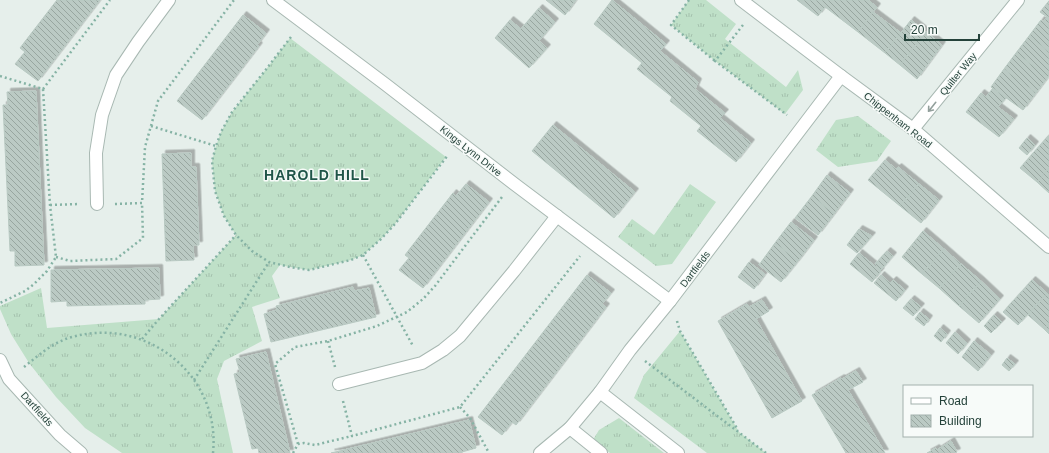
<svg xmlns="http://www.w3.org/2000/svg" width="1049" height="453" font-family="Arial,sans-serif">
<defs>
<pattern id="grass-tufts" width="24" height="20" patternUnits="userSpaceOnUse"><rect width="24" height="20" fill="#bfe0c8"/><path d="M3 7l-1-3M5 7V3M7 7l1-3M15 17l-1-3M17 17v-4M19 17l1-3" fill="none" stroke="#a4c1ad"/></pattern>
<pattern id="building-back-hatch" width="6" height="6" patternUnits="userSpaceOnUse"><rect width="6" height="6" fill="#bbcac4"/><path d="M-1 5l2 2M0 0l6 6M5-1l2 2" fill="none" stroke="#98a6a0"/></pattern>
<filter id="shadow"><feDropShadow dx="3.5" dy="-3.5" stdDeviation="0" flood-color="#0004"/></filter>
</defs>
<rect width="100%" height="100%" fill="#e6efeb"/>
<g fill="url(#grass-tufts)">
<polygon points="689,0 706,0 736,24 725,39 786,87 798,70 803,90 785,114 715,61 671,25"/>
<polygon points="290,38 446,157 395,224 381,239 363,255 351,260 309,270 290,267 280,265 272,276 280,298 252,307 262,341 224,361 217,379 233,453 122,453 85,428 56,397 29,363 11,334 0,309 0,306 41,288 47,328 159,319 236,235 224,216 215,191 212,161 216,146 221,132 232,112 264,72"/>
<polygon points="858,116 891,141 877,161 838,167 816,150 836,120"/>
<polygon points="690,184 716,202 672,264 656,266 618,237 632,219 654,235"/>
<polygon points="680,331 739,432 766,453 707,453 634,398 644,375"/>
<polygon points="619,418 664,453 610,453 593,440 599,430"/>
</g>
<g fill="url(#building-back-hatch)" stroke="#b8c9c2" filter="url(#shadow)">
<polygon points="57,0 100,0 38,81 15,64 25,52 20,48"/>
<polygon points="546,0 576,0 565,15"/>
<polygon points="612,0 666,44 660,51 698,82 695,89 725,113 720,118 751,143 736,162 697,131 701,126 670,101 672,97 637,69 642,63 594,24"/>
<polygon points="797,0 868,0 877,7 858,32 825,7 818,16"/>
<polygon points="1049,1 1049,26 1043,22 1047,17 1040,12"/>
<polygon points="539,8 555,22 539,41 547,48 529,68 495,38 510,20 521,29"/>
<polygon points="873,12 901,33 885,53 858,32"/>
<polygon points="243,15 266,33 257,45 259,46 202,120 177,101"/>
<polygon points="911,20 926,32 900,65 885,53"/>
<polygon points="1041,20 1049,26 1049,52 1029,36"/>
<polygon points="926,32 942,45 917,79 900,65"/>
<polygon points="1029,36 1049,52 1049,76 1048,77 1016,53"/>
<polygon points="1016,53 1048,77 1036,93 1004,69"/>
<polygon points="1004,69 1036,93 1023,110 991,87"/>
<polygon points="993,88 1006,98 998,107 1014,119 999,137 966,112 981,93 986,97"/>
<polygon points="36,91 44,265 15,266 15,251 10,251 3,105 8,105 7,92"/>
<polygon points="553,125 635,192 614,218 532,151"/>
<polygon points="1048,136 1049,137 1049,168 1037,182 1020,168"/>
<polygon points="1027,138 1035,145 1027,155 1019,148"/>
<polygon points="191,153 191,167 196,167 199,245 193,245 194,260 166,261 162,154"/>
<polygon points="885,160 896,169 898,167 919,184 900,206 868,180"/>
<polygon points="1049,168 1049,193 1037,182"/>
<polygon points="827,175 850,193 834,214 812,196"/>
<polygon points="466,184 489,202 423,288 399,270 409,258 405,255 453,193 456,196"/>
<polygon points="919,184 939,200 921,223 900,206"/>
<polygon points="812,196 834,214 818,235 795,218"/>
<polygon points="791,222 814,240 798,261 775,243"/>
<polygon points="859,229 872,236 857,253 847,245"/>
<polygon points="923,231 944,249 922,274 902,257"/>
<polygon points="775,243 798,261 781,282 759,265"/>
<polygon points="944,249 961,264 939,288 922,274"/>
<polygon points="887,251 893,256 881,270 875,264"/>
<polygon points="859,253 881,271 872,282 850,264"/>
<polygon points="749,262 765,274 754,289 738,277"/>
<polygon points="961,264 981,281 959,306 939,288"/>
<polygon points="159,268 160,299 145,300 145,304 67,306 67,301 51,302 51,270"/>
<polygon points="587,275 611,293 602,304 606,307 516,425 512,422 502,435 478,417"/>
<polygon points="881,275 890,283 893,280 905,290 896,301 874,283"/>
<polygon points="1032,280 1047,293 1018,325 1003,312"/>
<polygon points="981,281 1000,299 979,323 959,306"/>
<polygon points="353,287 354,291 369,288 376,317 271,342 264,314 277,310 276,306"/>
<polygon points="1047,293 1049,295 1049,323 1044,329 1028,315"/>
<polygon points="911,299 921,307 913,316 903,308"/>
<polygon points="762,300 769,311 756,319 802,401 772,418 718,321 747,304 749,307"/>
<polygon points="920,312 929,319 924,326 915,319"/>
<polygon points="994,315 1002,322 991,333 984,326"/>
<polygon points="1049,323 1049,334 1044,329"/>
<polygon points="940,328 947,334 941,342 934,336"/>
<polygon points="955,332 967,343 958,354 946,343"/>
<polygon points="974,341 991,355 978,371 962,357"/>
<polygon points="266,352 290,453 259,453 258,448 252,449 234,374 240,372 236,359"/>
<polygon points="1007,358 1015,364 1009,371 1002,365"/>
<polygon points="856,371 863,382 848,390 885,453 846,453 812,395 841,378 842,379"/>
<polygon points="469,420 476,448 462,452 462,453 331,453"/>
<polygon points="951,441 957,452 955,453 927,453 936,448 937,450"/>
</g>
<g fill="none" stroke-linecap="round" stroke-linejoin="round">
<defs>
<polyline id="lane" points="570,428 601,453"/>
<g id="street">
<polyline points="273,0 385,84 517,186 670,301"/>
<polyline points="741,0 841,76 913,129 1049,247"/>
<polyline points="913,129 1018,0"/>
<polyline points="97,204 96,153 102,115 116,75 138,42 169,0"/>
<polyline points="0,360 9,379 60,435 81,453"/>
<polyline points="339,384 422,363 443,350 460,336 514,271 557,216"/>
<polyline points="600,392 678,453"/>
<polyline points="540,453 570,428 600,392 630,350 670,301 841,76"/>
</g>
</defs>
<use href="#lane" stroke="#a8b8b2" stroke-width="14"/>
<use href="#street" stroke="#a8b8b2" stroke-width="14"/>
<g stroke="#86b3a5" stroke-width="2.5" stroke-dasharray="2 3" stroke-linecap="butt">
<polyline points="689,0 671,25 715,61"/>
<polyline points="743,25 715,61 787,115"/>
<polyline points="291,37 264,72 232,112 221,132 216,146 212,161 215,191 224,216 236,235 252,251 269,262 290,267 309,270 351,260 363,255 381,239 395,224 448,155"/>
<polyline points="0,76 43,89 50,205 56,257 47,271 34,284 25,291 0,303"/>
<polyline points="43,89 110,0"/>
<polyline points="151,126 216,146"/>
<polyline points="115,204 142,203 145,147 158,101 234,0"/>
<polyline points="50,205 80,204"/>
<polyline points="363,255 413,346"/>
<polyline points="56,257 70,261 116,259 143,238 142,203"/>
<polyline points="677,321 680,331 738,430"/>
<polyline points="142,339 159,319 236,235"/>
<polyline points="328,341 335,367"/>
<polyline points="645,361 766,453"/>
<path d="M24 367C39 355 53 342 72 337 146 316 221 375 213 453"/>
<polyline points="194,380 269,262"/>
<polyline points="343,401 352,436 460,407 580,256"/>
<polyline points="460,407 470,418 489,453"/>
<polyline points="298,444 275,364 295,347 328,341 377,326 407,312 423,299 435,286 502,197"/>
<polyline points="293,453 298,444 304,443 315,445 352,436"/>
</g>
<use href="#lane" stroke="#fff" stroke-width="12"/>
<use href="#street" stroke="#fff" stroke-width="12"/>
</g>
<defs><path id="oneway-shaft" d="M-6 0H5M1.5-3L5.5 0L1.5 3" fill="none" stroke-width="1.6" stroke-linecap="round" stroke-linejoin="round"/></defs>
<use stroke="#92a09c" href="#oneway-shaft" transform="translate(932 107) rotate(129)"/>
<g text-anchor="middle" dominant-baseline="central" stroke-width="3" stroke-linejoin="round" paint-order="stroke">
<g font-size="10" fill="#24423a" stroke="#f7fbf9">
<text transform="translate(958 74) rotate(-51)">Quilter Way</text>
<text transform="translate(898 120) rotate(38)">Chippenham Road</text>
<text transform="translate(471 151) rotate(38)">Kings Lynn Drive</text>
<text transform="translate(695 269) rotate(-53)">Dartfields</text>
<text transform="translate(37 409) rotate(48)">Dartfields</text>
</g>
<g font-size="14" font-weight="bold" letter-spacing="1" fill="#1f5548" stroke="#f7fbf9">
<text x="317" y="175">HAROLD HILL</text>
</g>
</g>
<rect x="903" y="385" width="130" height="52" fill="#f7fbf9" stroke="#a3b1ad"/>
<rect x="911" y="398" width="20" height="6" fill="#ffffff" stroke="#a3b1ad"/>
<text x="939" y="405" font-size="12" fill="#24423a">Road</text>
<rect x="911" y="415" width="20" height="12" fill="url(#building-back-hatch)" stroke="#a3b1ad"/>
<text x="939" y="425" font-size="12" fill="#24423a">Building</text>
<path d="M905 34v6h74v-6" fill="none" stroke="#24423a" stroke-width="2"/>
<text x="911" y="34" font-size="12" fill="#24423a" stroke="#f7fbf9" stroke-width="3" paint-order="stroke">20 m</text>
</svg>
